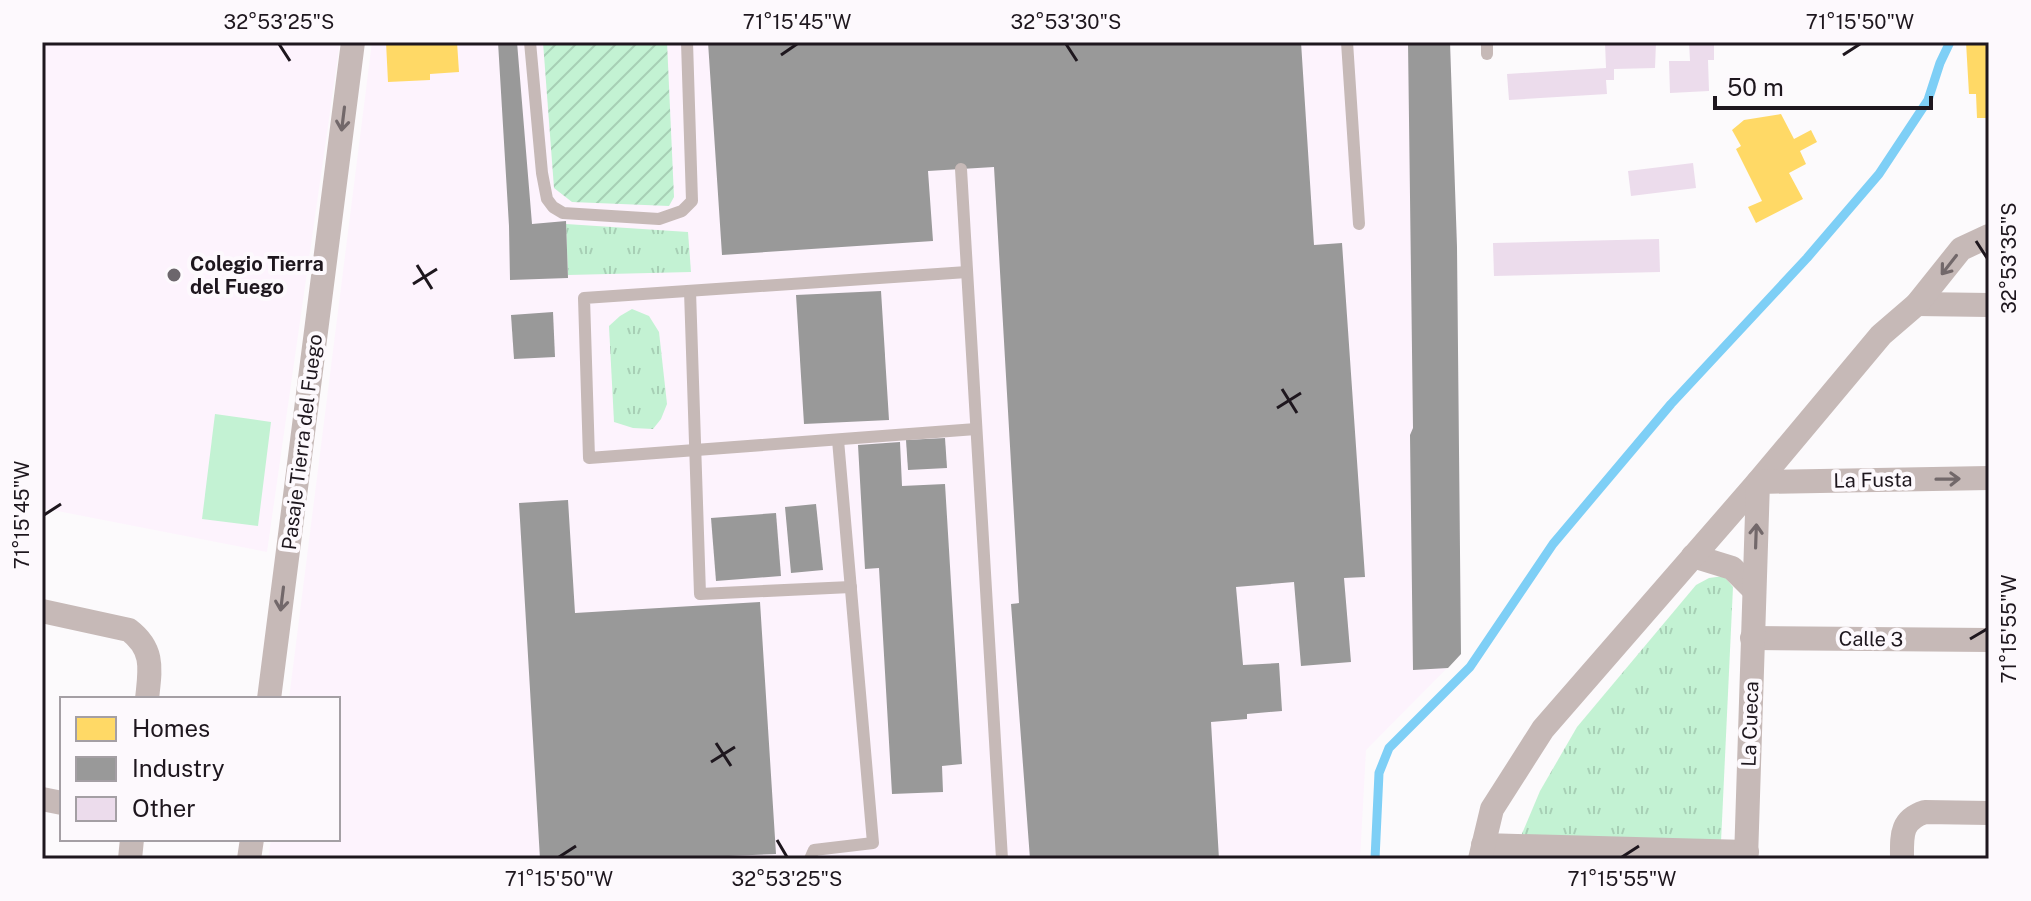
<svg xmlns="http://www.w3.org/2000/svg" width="2031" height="901" font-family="'Public Sans',sans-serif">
<defs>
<pattern id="grass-tufts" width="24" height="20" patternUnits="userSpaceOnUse" patternTransform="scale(2)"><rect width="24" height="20" fill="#c3f2d3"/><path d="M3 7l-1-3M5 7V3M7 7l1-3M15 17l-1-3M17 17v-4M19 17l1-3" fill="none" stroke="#a7cfb5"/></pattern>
<pattern id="garden-furrows" width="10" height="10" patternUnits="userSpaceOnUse" patternTransform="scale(2)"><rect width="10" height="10" fill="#c3f2d3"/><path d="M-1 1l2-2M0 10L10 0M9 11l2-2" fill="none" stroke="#a7cfb5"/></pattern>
</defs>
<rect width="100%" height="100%" fill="#fcfafc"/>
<g fill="#fdf3fd">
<polygon points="42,42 340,42 267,552 42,508"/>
<polygon points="372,42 1450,42 1457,247 1461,654 1366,750 1360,859 268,859 271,839 338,839 338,699 289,699"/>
</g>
<g fill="url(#grass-tufts)">
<polygon points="566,224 688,232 691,272 568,275"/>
<polygon points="632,309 649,316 659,332 667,404 661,419 653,429 633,428 614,422 609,326 620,316"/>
<polygon points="1724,576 1733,587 1721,842 1521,836 1540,791 1577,727 1696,585 1709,578"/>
</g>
<polygon fill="url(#garden-furrows)" points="543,42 667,42 674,197 669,206 572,202 554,188"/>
<polygon fill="#c3f2d3" points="215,414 271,422 258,526 202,519"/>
<g fill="#ffd966">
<polygon points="386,42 457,42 459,72 430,74 430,80 388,82"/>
<polygon points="1966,42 1989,42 1989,118 1977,118 1976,94 1969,94"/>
<polygon points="1781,114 1794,139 1811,130 1817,142 1800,151 1806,164 1789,173 1803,199 1756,223 1748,207 1762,201 1736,149 1741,146 1732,130 1744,120"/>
</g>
<g fill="#999">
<polygon points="498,42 517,42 532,224 566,221 568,278 510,280 509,226"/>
<polygon points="708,42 1301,42 1314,245 1342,243 1365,577 1344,578 1351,662 1301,666 1294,582 1236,587 1243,665 1279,663 1282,711 1247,714 1247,719 1211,722 1219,859 1030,859 1011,604 1019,603 994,167 928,171 933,241 722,255"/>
<polygon points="1408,42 1450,42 1457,247 1461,654 1448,668 1413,670 1410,435 1413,428"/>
<polygon points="881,291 889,420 804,424 796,295"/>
<polygon points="553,312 555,357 514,359 511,315"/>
<polygon points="945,438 947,468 908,470 906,440"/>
<polygon points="900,442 902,486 945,484 962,764 942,766 943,792 892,794 879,568 865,569 858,445"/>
<polygon points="568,500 575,613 760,602 776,854 729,856 729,859 540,859 519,503"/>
<polygon points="816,504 823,570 791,573 785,507"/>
<polygon points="776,513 781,576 716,581 711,518"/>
</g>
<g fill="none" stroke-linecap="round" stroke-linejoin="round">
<polyline stroke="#7ecff6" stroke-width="9" points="1375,859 1379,773 1389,748 1470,667 1553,544 1671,404 1807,258 1879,174 1928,100 1940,63 1950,42"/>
</g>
<g fill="#ecdcec">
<polygon points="1605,42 1656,42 1655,68 1614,69 1614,80 1606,80 1607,94 1509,100 1507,74 1606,68"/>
<polygon points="1689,42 1714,42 1714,60 1708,60 1709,91 1670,93 1669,61 1690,61"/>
<polygon points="1693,163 1696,188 1631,196 1628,171"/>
<polygon points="1659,239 1660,272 1494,276 1493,243"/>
</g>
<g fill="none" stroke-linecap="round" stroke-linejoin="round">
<g stroke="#c6b9b7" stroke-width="12">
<polyline points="530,42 542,173 547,199 553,207 563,213 659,219 682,211 692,201 687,42"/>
<polyline points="1347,42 1359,224"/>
<polyline points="1487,42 1487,54"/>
<polyline points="961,169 1002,859"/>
<polyline points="967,272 584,298 589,458 976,429"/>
<polyline points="690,291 700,594 851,587"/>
<polyline points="810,859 814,850 873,843 838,440"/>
</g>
<g stroke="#c6b9b7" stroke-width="24">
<polyline points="1917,304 1989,305"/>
<polyline points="1693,556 1732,568 1754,590"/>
<path d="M42 611 129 630C155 650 150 670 147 699"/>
<polyline points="1752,638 1989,640"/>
<polyline points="269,699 353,42"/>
<polyline points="42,799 62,803"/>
<polyline points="1483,845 1747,852"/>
<polyline points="130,859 132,839"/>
<polyline points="249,859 252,839"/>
<polyline points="1480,859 1492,809 1543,729 1758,482 1881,335 1917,304 1961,249 1989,236"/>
<polyline points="1746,859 1758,482 1989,478"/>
<path d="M1902 859C1902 836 1900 820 1925 812L1989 813"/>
</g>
</g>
<defs><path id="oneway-shaft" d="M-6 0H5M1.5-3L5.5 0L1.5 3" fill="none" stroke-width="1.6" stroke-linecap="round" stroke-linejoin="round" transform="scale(2)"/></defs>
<g stroke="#72686a">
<use href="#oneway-shaft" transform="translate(343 119) rotate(97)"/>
<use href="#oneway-shaft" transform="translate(1949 265) rotate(128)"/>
<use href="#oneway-shaft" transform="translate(1948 479) rotate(-1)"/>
<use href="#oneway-shaft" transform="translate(1756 536) rotate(-88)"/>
<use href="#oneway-shaft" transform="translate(282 599) rotate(97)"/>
</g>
<path fill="none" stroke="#1e171e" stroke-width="3" d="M279 44 290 61M1066 44 1077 61M781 55 797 44M1843 55 1860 44M1976 241 1987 258M417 265 432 289M413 284 437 269M1282 389 1297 413M1277 408 1301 393M44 515 61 504M1970 639 1987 629M716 743 731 766M711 762 735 747M777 840 787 857M559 857 576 846M1622 857 1639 846"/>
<circle fill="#6c666c" stroke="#fdf9fd" stroke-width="3" cx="174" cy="275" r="8"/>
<g text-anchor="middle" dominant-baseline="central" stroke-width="8" stroke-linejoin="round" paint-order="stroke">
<g font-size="20" font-weight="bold" fill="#1e171e" stroke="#fdf9fd" text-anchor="start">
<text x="190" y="264">Colegio Tierra<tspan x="190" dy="23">del Fuego</tspan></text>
</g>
<g font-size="20" fill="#1e171e" stroke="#fdf9fd">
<text transform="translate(302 442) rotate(-83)">Pasaje Tierra del Fuego</text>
<text transform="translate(1873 480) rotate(-1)">La Fusta</text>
<text transform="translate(1871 639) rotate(1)">Calle 3</text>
<text transform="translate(1750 724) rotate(-88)">La Cueca</text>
</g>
</g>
<rect width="2031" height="901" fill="none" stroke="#fdf9fd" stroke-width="88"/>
<rect x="60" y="697" width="280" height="144" fill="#fdf9fd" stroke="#a49fa4" stroke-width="2"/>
<rect x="76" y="717" width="40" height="24" fill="#ffd966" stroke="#a49fa4" stroke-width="2"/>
<text x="132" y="737" font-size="24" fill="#1e171e">Homes</text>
<rect x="76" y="757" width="40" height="24" fill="#999999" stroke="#a49fa4" stroke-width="2"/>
<text x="132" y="777" font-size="24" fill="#1e171e">Industry</text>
<rect x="76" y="797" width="40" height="24" fill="#ecdcec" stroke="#a49fa4" stroke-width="2"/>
<text x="132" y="817" font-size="24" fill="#1e171e">Other</text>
<path d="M1715 96v12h216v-12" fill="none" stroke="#1e171e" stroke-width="4"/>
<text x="1727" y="96" font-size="24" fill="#1e171e" stroke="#fdf9fd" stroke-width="6" paint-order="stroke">50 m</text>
<rect x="44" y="44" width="1943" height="813" fill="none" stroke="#1e171e" stroke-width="3"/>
<g font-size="20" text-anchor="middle" fill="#1e171e">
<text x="279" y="29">32°53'25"S</text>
<text x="797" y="29">71°15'45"W</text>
<text x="1066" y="29">32°53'30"S</text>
<text x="1860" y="29">71°15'50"W</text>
<text transform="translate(2009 258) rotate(-90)" y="7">32°53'35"S</text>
<text transform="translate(22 515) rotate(-90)" y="7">71°15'45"W</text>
<text transform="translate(2009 629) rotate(-90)" y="7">71°15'55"W</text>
<text x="559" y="886">71°15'50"W</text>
<text x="787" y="886">32°53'25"S</text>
<text x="1622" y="886">71°15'55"W</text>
</g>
</svg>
